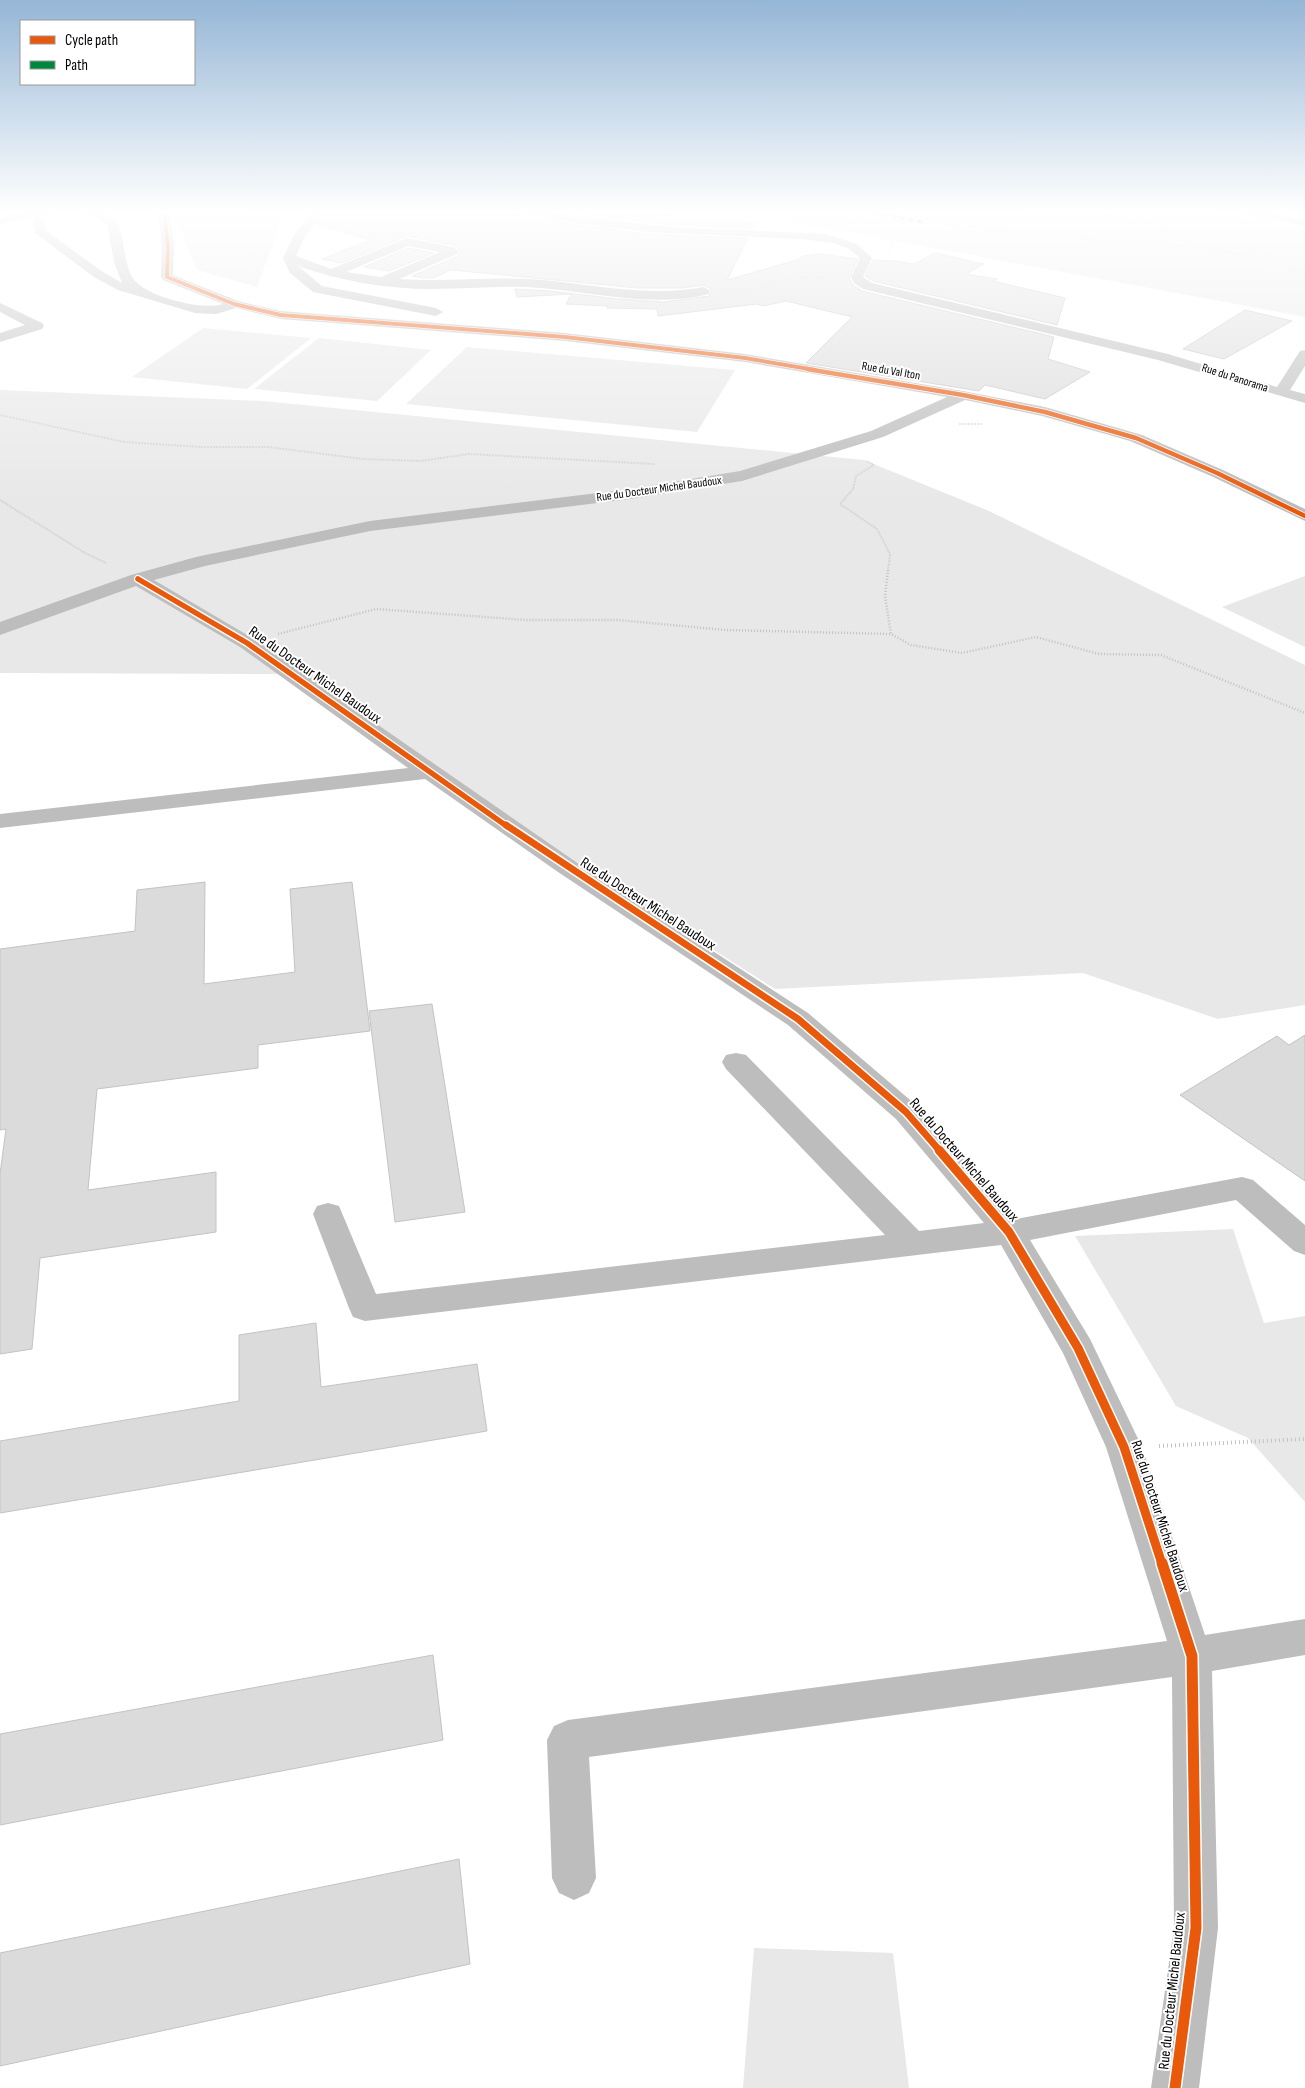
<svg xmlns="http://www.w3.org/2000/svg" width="1305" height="2088" font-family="'Sofia Sans Condensed',sans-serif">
<rect width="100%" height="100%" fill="#fff"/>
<g fill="#e8e8e8">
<polygon points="170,211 285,211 257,287 197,270 175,216"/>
<polygon points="735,211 1207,211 1305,229 1305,317"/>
<polygon points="203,328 311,338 247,389 132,377"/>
<polygon points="319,338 431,350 377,401 254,389"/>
<polygon points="467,347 735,370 697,432 406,404"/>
<polygon points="0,390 263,401 864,460 989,511 1305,665 1305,1005 1218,1019 1083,973 775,989 280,674 0,673"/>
<polygon points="1305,576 1305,647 1222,607"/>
<polygon points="1233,1229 1264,1323 1305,1316 1305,1502 1248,1438 1176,1406 1075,1236"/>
<polygon points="754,1948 893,1953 909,2088 743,2088"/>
</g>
<g fill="#dbdbdb" stroke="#c3c3c3">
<polygon points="325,211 517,211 521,215 574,225 648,234 748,238 727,280 800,259 802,256 820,254 858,259 849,278 853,285 862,291 1054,337 1048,359 1090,372 1045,399 985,385 979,391 806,363 852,317 786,301 763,306 757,304 658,316 657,309 607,308 608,306 566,304 571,294 517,297 515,289 550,291 618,299 664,302 709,296 712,290 704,285 682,288 638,288 451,270 433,278 424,278 412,276 458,256 461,251 453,245 407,236 342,263 322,259 370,240 317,224"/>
<polygon points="555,211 621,211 756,223 753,229 673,225"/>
<polygon points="408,248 434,253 389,271 364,267"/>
<polygon points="935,253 984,264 966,274 997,279 993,281 1065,298 1057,325 873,281 865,276 873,260 895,261 914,264"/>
<polygon points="1245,310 1292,321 1224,359 1183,349"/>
<polygon points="205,882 204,984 295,972 290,889 352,882 370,1031 258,1045 258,1068 97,1089 88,1190 216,1172 216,1232 40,1258 32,1349 0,1354 0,1174 6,1129 0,1130 0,949 135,931 137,890"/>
<polygon points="432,1004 465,1212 395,1222 369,1011"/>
<polygon points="1305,1035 1305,1181 1180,1095 1277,1036 1289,1045"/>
<polygon points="316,1323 321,1387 477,1364 487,1431 0,1513 0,1441 239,1401 239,1335"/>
<polygon points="433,1655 443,1740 0,1825 0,1734"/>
<polygon points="459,1859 470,1964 0,2066 0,1953"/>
</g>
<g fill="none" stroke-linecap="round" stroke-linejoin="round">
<g stroke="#c2c2c2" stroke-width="1" stroke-dasharray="0.5 1" stroke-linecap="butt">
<polyline points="1085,211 1158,226 1177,238 1205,247 1262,259 1300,274 1305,279"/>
<polyline points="850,221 922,222 1107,241 1203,247"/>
<polyline points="875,234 893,243 888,252"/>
<polyline points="727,291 752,290 792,278 836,277"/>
</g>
<g stroke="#c2c2c2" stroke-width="2" stroke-dasharray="0.5 1" stroke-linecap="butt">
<polyline points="0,415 124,442 201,447 268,447 363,459 421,461 468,454 655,464"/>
<polyline points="959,424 983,424"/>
<polyline points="867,461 874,465 856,476 853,489 840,504 877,529 890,554 888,571"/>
<polyline points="0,500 85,553 106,563"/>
</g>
<g stroke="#c2c2c2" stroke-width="2.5" stroke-dasharray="1 2" stroke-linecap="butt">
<polyline points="888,570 885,596 891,634 911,645 962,653 1036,637 1099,654 1161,655 1305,713"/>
<polyline points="278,634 376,609 526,620 618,620 725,630 891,634"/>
</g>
<polyline stroke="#c2c2c2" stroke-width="4" stroke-dasharray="1 3" stroke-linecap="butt" points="1159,1446 1305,1439"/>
<g fill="#bdbdbd" fill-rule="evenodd">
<path d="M29 211H52L44 219 45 230 103 272 122 283 114 262 107 224 95 217 80 213 78 211H97L116 220C125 235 123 258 131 275 140 296 202 311 223 304L163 280 161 277 162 246 158 211H170L174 246 173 275 238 301 281 311 565 333 745 354 963 391 1045 407 1142 435 1223 470 1305 509V521L1211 476 1130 441 1042 416 965 400 883 437 742 481 630 499 370 531 205 566 154 580 254 639 576 862 808 1013 916 1105 1016 1219 1242 1177 1253 1180 1305 1225V1255L1294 1251 1236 1200 1030 1240 1090 1339 1142 1447 1205 1635 1305 1619V1655L1212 1671 1218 1928 1199 2088H1151L1174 1928 1172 1677 589 1757 596 1878 589 1893 574 1900 559 1893 552 1878 547 1740 554 1726 568 1720 1167 1641 1106 1447 1063 1353 1001 1245 365 1321 353 1317 349 1308 313 1214 317 1206 328 1203 339 1206 376 1294 885 1235 726 1069 722 1062 726 1055 736 1053 746 1055 919 1231 984 1223 896 1119 788 1025 558 872 425 779 0 828V814L408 768 240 647 136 586 0 635V622L131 575 196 557 370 521 630 489 740 471 871 431 947 397 745 362 565 341 281 319 236 308 216 314 195 313 118 290 94 277 35 233 33 217 0 224V218Z"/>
<path d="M311 211H323L319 219 306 234 296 256 331 269 407 238 453 247 459 251 457 254 399 279C442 282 486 277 529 279 588 283 645 298 704 287L710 291 709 294C648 309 588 290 527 287 496 286 464 289 432 289 387 289 340 281 298 266L322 286 436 308 443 312 436 316 318 293 313 292 290 273 283 258 295 233 310 216ZM408 246 440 252 381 277 346 272Z"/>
<polygon points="519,211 543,211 598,219 673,227 826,234 857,244 872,258 863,277 872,283 1168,354 1277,387 1300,351 1305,350 1305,366 1290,390 1305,394 1305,403 1158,360 863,289 854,283 851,277 860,258 849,249 834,243 800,239 648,232 574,223 521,213"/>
<polygon points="1238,211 1261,211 1305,220 1305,226 1244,214"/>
<polygon points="0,303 42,323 44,326 42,329 0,342 0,333 25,325 0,312"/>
</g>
<polyline stroke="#00873e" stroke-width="3" stroke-dasharray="5.5 3" stroke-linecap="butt" points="867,211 922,222"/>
<defs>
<polyline id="cycleway-far5" points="164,211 168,246 167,277 234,304 281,315 565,337 745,358 815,370"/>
<polyline id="cycleway-far4" points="807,369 963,395 1045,412 1136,438 1217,473 1305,516"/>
<polyline id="cycleway-far3" points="138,579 247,643 508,827"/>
<polyline id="cycleway-far2" points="506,825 798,1019 906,1112 940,1151"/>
<polyline id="cycleway-far1" points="939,1150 1009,1232 1078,1348 1124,1447 1162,1564"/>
<polyline id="cycleway" points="1162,1563 1192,1656 1196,1928 1175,2088"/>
</defs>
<use href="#cycleway-far5" stroke="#fff" stroke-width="5"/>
<use href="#cycleway-far4" stroke="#fff" stroke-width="6"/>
<use href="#cycleway-far3" stroke="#fff" stroke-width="8"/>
<use href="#cycleway-far2" stroke="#fff" stroke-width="10"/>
<use href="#cycleway-far1" stroke="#fff" stroke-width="12"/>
<use href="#cycleway" stroke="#fff" stroke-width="14"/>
<use href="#cycleway-far5" stroke="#e8590c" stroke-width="4"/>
<use href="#cycleway-far4" stroke="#e8590c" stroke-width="4.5"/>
<use href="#cycleway-far3" stroke="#e8590c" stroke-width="5.5"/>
<use href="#cycleway-far2" stroke="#e8590c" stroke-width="7"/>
<use href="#cycleway-far1" stroke="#e8590c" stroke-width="9"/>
<use href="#cycleway" stroke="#e8590c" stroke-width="11"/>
</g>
<linearGradient id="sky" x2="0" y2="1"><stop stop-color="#95b6d6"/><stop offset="0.42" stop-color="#fff"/><stop offset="1" stop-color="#fff" stop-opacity="0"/></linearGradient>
<rect width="1305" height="503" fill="url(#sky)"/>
<g text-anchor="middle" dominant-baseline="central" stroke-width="4" stroke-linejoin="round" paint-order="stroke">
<g font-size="12" fill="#000" stroke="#fff">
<text transform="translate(891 371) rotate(10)">Rue du Val Iton</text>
<text transform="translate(1235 378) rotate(18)">Rue du Panorama</text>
<text transform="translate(659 489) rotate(-8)">Rue du Docteur Michel Baudoux</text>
</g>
<g font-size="15" fill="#000" stroke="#fff">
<text transform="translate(315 675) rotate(35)">Rue du Docteur Michel Baudoux</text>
<text transform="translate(648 904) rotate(33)">Rue du Docteur Michel Baudoux</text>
<text transform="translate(964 1160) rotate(49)">Rue du Docteur Michel Baudoux</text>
<text transform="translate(1160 1516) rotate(72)">Rue du Docteur Michel Baudoux</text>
<text transform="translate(1172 1991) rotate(-84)">Rue du Docteur Michel Baudoux</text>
</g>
</g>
<rect x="20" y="20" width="175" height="65" fill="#ffffff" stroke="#999999"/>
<rect x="30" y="36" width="25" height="8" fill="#e8590c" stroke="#999999"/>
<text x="65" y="45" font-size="15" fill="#000000">Cycle path</text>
<rect x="30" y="61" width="25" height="8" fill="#00873e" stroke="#999999"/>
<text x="65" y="70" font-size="15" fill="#000000">Path</text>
</svg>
